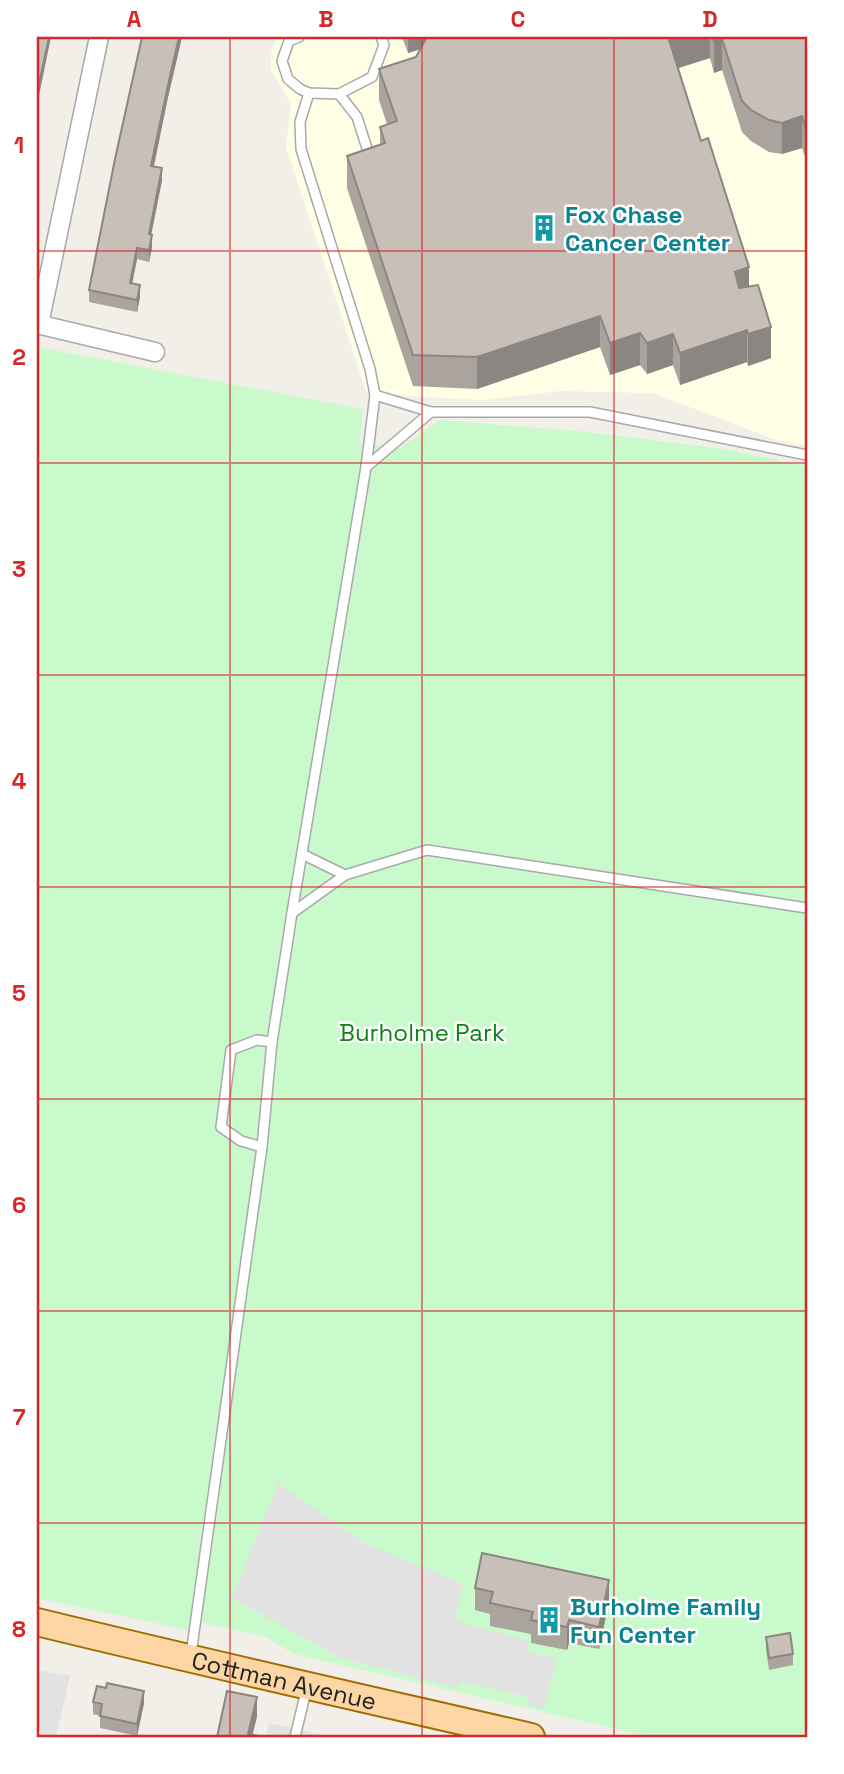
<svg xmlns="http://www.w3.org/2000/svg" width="844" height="1774" font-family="'Space Grotesk',sans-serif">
<rect width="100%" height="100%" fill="#f2efe9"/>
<polygon fill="#ffffe5" points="278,37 807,37 807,446 773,439 653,393 560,391 484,400 421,397 366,391 286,147 291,103 271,70 271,52"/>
<polygon fill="#c8facc" points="37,347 363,409 359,444 400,448 441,420 588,432 724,449 807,466 807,1737 651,1737 294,1654 266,1637 190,1620 188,1630 37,1598"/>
<g fill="#e2e2e2">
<polygon points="278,1483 366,1544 463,1584 455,1618 465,1624 527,1640 529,1653 557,1658 544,1709 527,1705 528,1697 459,1681 457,1688 340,1658 232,1598"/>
<polygon points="37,1670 70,1676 56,1737 37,1737"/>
<polygon points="269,1723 331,1737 266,1737"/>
</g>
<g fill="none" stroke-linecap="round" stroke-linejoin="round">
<defs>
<g id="lane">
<polyline points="299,37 289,41 282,61 288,79 300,89 309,93 339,94 372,77 384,45 381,37"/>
<polyline points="339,94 357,117 371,161"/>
<polyline points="375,395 431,412 590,412 807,455"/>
<polyline points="366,467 431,412"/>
<polyline points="302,854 345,875 427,850 807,908"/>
<polyline points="292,913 345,875"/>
<polyline points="262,1147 241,1141 221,1127 231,1050 257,1040 272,1042"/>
<polyline points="191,1654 262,1147 272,1042 292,913 366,467 375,395 370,369 301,149 300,122 309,93"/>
<polyline points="295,1737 307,1687"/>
</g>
<g id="street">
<polyline points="37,324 155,352"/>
<polyline points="39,324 99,37"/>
</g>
<g id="primary">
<path id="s1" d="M37 1622C201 1662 366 1699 531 1737"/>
</g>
</defs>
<use href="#lane" stroke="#a9a9a9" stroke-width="12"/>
<use href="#street" stroke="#a9a9a9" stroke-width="21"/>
<use href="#primary" stroke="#a06b00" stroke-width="30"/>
<use href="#lane" stroke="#fff" stroke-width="9"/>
<use href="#street" stroke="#fff" stroke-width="18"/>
<use href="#primary" stroke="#fcd6a4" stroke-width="26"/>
</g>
<g fill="#aba49e">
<polygon points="142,37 182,37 168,97 154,167 162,180 151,235 152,247 149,262 137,259 132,283 140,297 137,312 89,302 89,290"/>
<polygon points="402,37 807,37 807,163 802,148 782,154 769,152 751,141 742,132 722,70 714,73 710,58 678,68 749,286 771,358 748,366 747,362 680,385 673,365 647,374 640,365 610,375 600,347 477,389 413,386 347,188 347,156 380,145 380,127 387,124 379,100 379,69 416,57 421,49 408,53"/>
<polygon points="475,1588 609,1602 599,1649 569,1643 567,1650 531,1643 531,1634 490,1626 490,1614 475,1610"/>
<polygon points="766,1637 793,1654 793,1665 769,1670 766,1649"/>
<polygon points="93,1702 144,1703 137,1736 100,1728 100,1716 93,1714"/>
</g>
<g fill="#8b8681">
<polygon points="49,37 51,37 37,105 37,93"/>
<polygon points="179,37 182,37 168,97 151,178 151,166 168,85"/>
<polygon points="408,37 441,37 441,43 408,53"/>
<polygon points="678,37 710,37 710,58 669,71 669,40"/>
<polygon points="722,39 722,70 714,73 714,41"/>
<polygon points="802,116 802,148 782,154 782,123"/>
<polygon points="162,168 162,180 149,246 149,234"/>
<polygon points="152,235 152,247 149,262 149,250"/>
<polygon points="137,248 137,259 130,295 130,283"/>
<polygon points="749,267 749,298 735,303 735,272"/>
<polygon points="140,285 140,297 137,312 137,300"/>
<polygon points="600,316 600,347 477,389 477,357"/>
<polygon points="771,327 771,358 748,366 748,334"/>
<polygon points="747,330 747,362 680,385 680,353"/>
<polygon points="640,333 640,365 610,375 610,343"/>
<polygon points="673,334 673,365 647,374 647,343"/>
<polygon points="609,1580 609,1602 599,1649 599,1627"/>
<polygon points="569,1620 569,1643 567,1650 567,1627"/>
<polygon points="144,1691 144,1703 137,1736 137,1724"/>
<polygon points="257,1697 257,1717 252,1737 248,1734"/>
</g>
<g fill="#c7bfb8" stroke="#8b8681" stroke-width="2">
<polygon points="37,37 49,37 37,93"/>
<polygon points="142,37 179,37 168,85 151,166 162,168 149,234 152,235 149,250 137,248 130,283 140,285 137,300 89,290 115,159"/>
<polygon points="427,37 678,37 669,40 701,141 708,138 749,267 735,272 739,288 758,285 771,327 748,334 747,330 680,353 673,334 647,343 640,333 610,343 600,316 477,357 413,355 347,156 385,143 380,127 397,121 379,69 416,57"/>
<polygon points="713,37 807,37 807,132 802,116 782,123 769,120 751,110 742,101 722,39 714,41"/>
<polygon points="482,1553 609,1580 599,1627 569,1620 567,1627 531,1620 533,1612 490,1603 493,1592 475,1588"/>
<polygon points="790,1633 793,1654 769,1658 766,1637"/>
<polygon points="107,1683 144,1691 137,1724 100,1716 102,1704 93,1702 97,1686 106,1688"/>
<polygon points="227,1691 257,1697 248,1734 264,1737 217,1737"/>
</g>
<path fill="none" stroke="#d62828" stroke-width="2" stroke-opacity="0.55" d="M230 37V1737M422 37V1737M614 37V1737M37 251H807M37 463H807M37 675H807M37 887H807M37 1099H807M37 1311H807M37 1523H807"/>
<defs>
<symbol id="building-bare" viewBox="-9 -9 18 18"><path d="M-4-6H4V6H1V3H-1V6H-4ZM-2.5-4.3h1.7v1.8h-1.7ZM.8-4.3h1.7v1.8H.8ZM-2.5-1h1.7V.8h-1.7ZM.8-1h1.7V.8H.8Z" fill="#0f9aa8" stroke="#fff" stroke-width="2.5" paint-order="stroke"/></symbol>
</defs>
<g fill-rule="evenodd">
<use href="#building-bare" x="525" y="209" width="38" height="38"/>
<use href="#building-bare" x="530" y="1601" width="38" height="38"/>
</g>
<g text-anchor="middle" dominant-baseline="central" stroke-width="5" stroke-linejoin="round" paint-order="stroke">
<g font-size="24" font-weight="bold" fill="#0d838f" stroke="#fff" text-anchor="start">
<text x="565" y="214">Fox Chase<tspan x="565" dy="28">Cancer Center</tspan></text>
<text x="570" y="1606">Burholme Family<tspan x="570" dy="28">Fun Center</tspan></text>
</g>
<g font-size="24" fill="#0c8416" stroke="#fff">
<text x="422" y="1032">Burholme Park</text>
</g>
<g font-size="24" fill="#222" stroke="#fff">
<text stroke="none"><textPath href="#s1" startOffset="254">Cottman Avenue</textPath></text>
</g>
</g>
<rect width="844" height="1774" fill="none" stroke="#ffffff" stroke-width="77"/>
<rect x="38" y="38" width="768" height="1698" fill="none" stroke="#d62828" stroke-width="2.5"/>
<g font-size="23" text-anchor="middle" font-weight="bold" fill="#d62828">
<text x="134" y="27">A</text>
<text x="326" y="27">B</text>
<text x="518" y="27">C</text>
<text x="710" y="27">D</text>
<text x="19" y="153">1</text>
<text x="19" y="365">2</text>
<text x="19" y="577">3</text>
<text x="19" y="789">4</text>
<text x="19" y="1001">5</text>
<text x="19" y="1213">6</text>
<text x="19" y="1425">7</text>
<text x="19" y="1637">8</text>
</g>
</svg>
